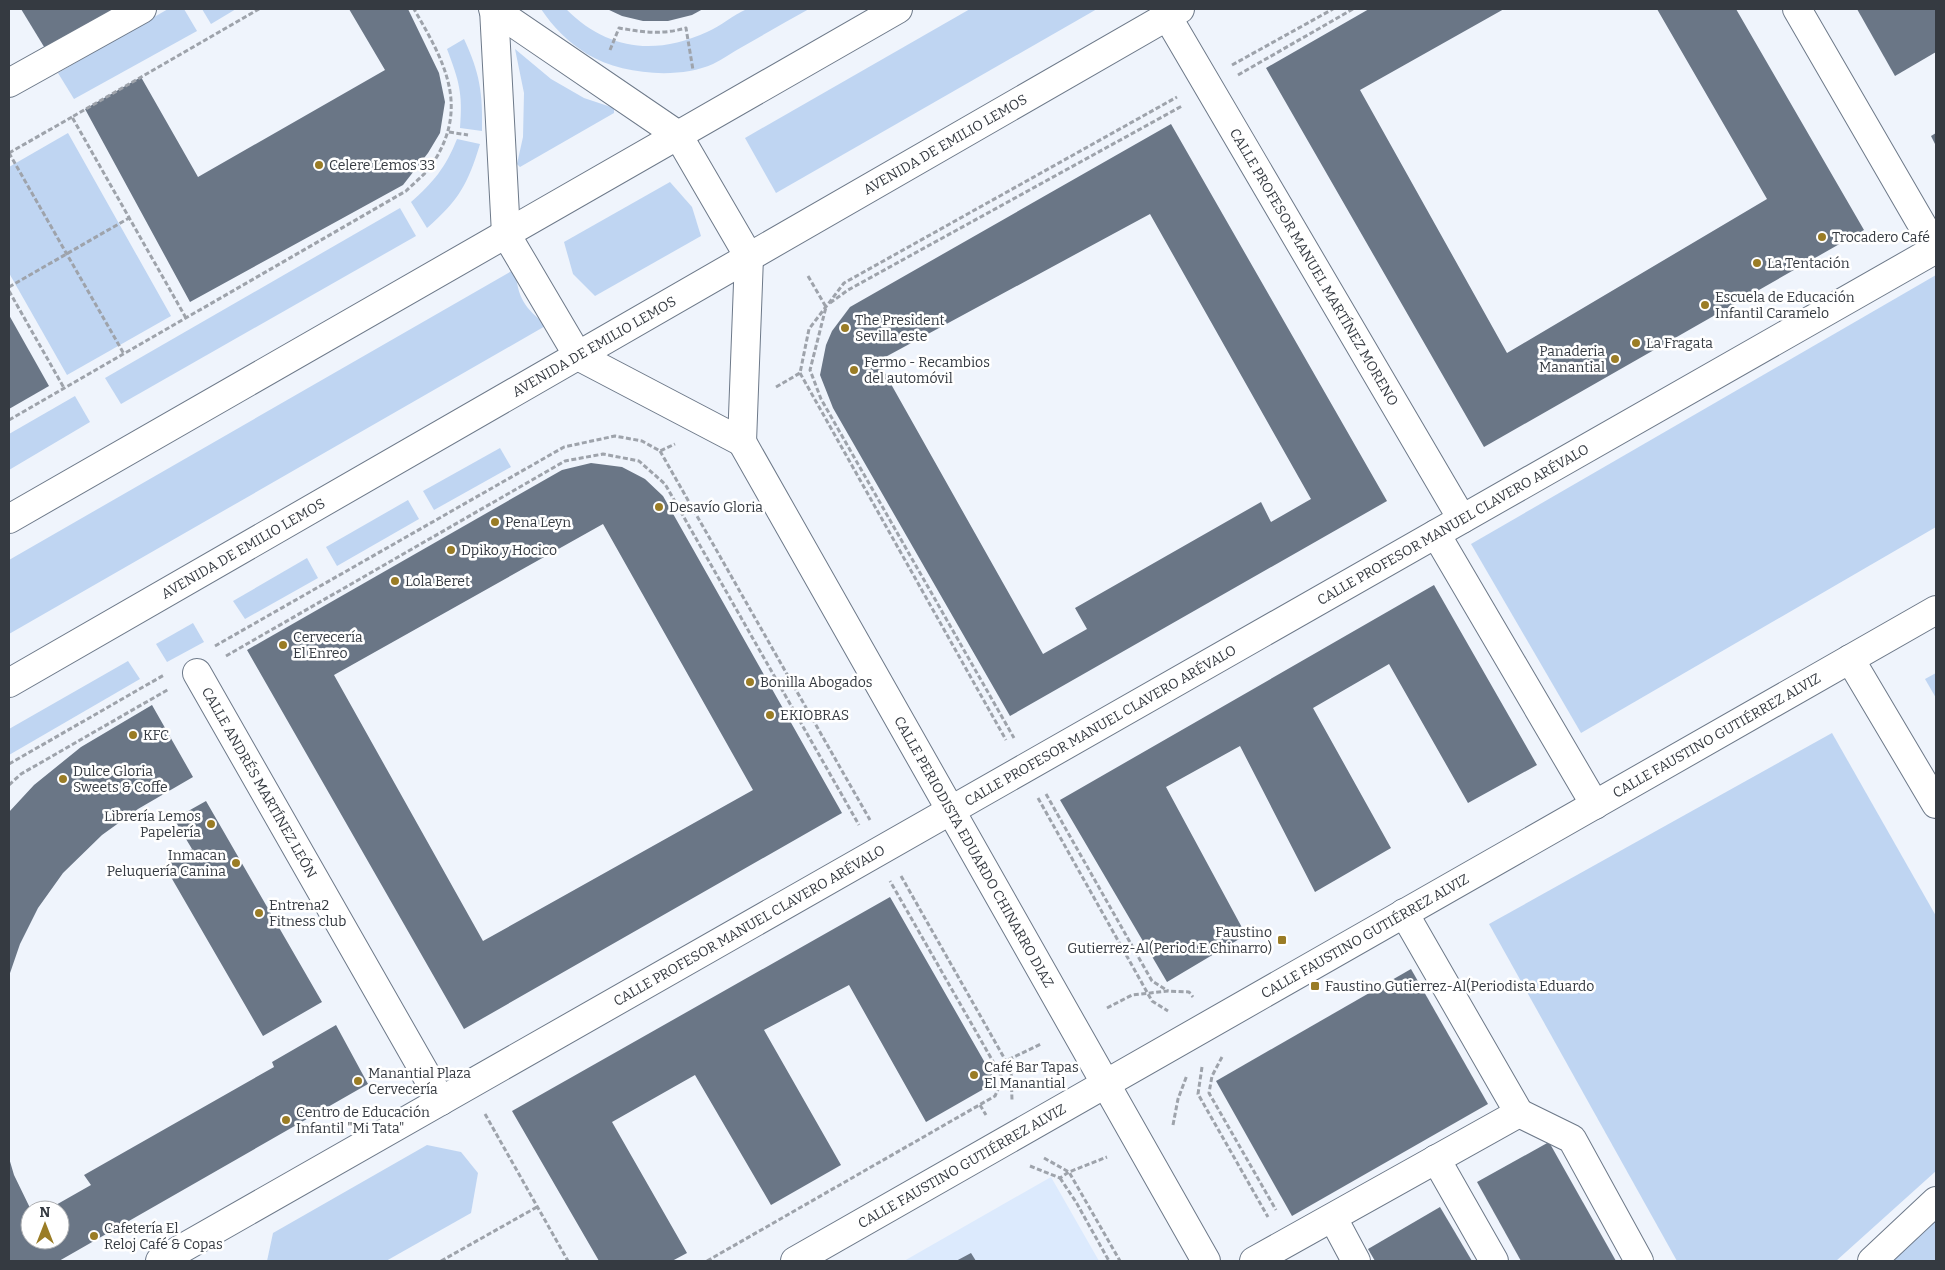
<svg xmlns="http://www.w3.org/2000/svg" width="1945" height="1270" font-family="Bitter,serif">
<rect width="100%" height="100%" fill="#eff4fc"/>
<polygon fill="#dceafd" points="1051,1177 1099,1261 904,1261"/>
<g fill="#bfd5f2">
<polygon points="168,9 184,9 197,31 74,99 58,73"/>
<polygon points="202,9 236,9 211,24"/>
<path d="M541 9H566C607 50 655 56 707 32 721 26 733 15 747 9 756 6 796 9 809 9 787 21 765 34 742 47 733 52 723 59 713 64 677 80 620 74 587 54 568 42 553 27 541 9Z"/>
<polygon points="970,9 1097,9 776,193 745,138"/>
<path d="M464 39C480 73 483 94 482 131L460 128C463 93 459 81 447 49Z"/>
<polygon points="515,49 551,79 584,98 614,108 614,113 520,167 517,164 523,137 524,93"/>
<polygon points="68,133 171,316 67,375 9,273 9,167"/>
<path d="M457 139 480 144C468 184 459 200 427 228L411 202C433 183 446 167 457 139Z"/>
<polygon points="670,182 692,207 701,236 595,296 573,274 564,242"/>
<polygon points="400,208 416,236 121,404 105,378"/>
<path d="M515 269C518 298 524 308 547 325L9 634V560Z"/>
<polygon points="1936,275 1936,527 1581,733 1471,544"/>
<polygon points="75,396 90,422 9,470 9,434"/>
<polygon points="500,448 511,467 434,510 423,491"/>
<polygon points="408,500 419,519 337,566 326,547"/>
<polygon points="307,558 318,578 245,619 233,601"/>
<polygon points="193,623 204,642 167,662 156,644"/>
<polygon points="128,661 140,679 9,755 9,729"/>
<polygon points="1936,673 1936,698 1925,679"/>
<polygon points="1832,733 1936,916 1936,1171 1836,1261 1677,1261 1489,924"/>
<polygon points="427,1145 461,1152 478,1173 471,1213 386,1261 267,1261 273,1233"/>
<polygon points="1936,1219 1936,1261 1891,1261"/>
</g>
<g fill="#6a7686" fill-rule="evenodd">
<polygon points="21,9 115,9 46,50"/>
<polygon points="349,9 408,9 439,73 445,102 440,133 428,153 403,185 190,302 85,109 141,77 198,177 385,70"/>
<polygon points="607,9 703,9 692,15 668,21 643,21 622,16"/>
<polygon points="1369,9 1504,9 1360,90 1507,353 1767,199 1657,9 1736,9 1864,230 1484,447 1266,68"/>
<polygon points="1857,9 1936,9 1936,52 1895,76"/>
<path d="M1171 124 1387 501 1010 716 833 408 820 375 826 345 832 331 850 307ZM1150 214 1311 499 1271 522 1261 502 1075 608 1087 629 1043 654 878 361Z"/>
<polygon points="1936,133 1936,146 1931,136"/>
<polygon points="9,315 49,386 9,409"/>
<path d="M591 463 622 467 645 479 663 496 842 813 464 1029 247 650 562 470ZM603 524 753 790 483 941 334 675Z"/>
<polygon points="1434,585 1537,765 1468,803 1389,664 1313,708 1391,848 1315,892 1240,746 1166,787 1246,935 1167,982 1060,800"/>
<polygon points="152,705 193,777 138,809 102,835 63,873 38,908 20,944 9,976 9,812 34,785 81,747"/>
<polygon points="206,801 322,1002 263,1036 164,865 192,849 174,819"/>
<polygon points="890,897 996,1082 926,1122 849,985 764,1030 841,1165 771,1205 695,1075 612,1122 687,1253 672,1261 599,1261 512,1111"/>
<polygon points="1411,969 1488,1104 1292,1216 1216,1081"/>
<polygon points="336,1025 368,1084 59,1261 9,1261 9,1158 14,1175 31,1210 30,1240 60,1240 60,1210 47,1210 91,1185 84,1175 274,1067 272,1062"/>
<polygon points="1549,1142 1616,1261 1521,1261 1477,1182"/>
<polygon points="1440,1207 1472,1261 1375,1261 1368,1249"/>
<polygon points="971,1253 976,1261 956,1261"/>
</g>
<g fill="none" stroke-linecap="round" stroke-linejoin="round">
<defs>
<g id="minor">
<polyline points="493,9 678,135 749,257 742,442"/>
<polyline points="494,9 506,234 578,356 742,442"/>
<polyline points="1797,9 1936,249"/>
<path id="s1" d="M1167 16 1462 519"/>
<polyline points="9,83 142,9"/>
<path id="s2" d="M742 442 1206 1261"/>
<polyline points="9,519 898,9"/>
<polyline points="1436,534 1595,805"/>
<polyline points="1850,659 1936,804"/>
<path id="s3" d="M197 673 441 1101"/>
<path id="s4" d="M9 683 1180 9"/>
<polyline points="1519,1113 1572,1139 1639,1261"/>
<polyline points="1436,1159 1494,1261"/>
<polyline points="1333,1218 1356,1261"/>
<path id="s5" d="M160 1261 1936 249"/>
<path id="s6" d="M795 1261 1936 610"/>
<polyline points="1254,1261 1519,1113 1404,913"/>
<polyline points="1872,1261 1936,1201"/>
</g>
</defs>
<use href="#minor" stroke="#6d7989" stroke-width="30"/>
<g stroke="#9ea3ab" stroke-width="3" stroke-dasharray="5 2.5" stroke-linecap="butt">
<path d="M610 50 619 28C642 32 662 35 686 28L693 70"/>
<polyline points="1232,65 1333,9"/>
<polyline points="1238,75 1353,9"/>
<polyline points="449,132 468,135"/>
<polyline points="9,153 124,354"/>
<polyline points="9,153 72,117"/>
<polyline points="808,276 826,307 810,370 821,399 1014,738"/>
<polyline points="9,287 129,218"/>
<polyline points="9,291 64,388"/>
<polyline points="830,303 848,290 1182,106"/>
<polyline points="186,318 72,117 259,9"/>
<polyline points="800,373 1006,740"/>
<polyline points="776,387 800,373 809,329 844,283 1177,97"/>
<path d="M9 420 406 191C415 182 426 174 433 163 470 106 444 61 414 9"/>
<polyline points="660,451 870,820"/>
<polyline points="215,646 564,447 615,436 642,441 660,451 675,444"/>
<polyline points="226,656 565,461 603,454 639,461 665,484 859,825"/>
<polyline points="9,764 164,675"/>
<polyline points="9,785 21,774 169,689"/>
<polyline points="1046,794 1152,981 1168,991"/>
<polyline points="1038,798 1152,1001 1168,1011"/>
<polyline points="901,876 1011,1070 1012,1100"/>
<polyline points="1107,1008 1132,995 1168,991 1189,992 1193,997"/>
<polyline points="1222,1057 1212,1076 1209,1093 1276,1210"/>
<polyline points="995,1066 1041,1044"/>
<polyline points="1202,1067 1198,1094 1268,1217"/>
<polyline points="980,1105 986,1115"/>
<polyline points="485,1114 568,1261"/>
<polyline points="1173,1125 1178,1099 1187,1075"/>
<polyline points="1044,1158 1069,1172 1120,1261"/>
<polyline points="1030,1166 1060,1178 1069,1172 1107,1157"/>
<polyline points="1060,1178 1076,1202 1109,1261"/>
<polyline points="441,1261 537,1207"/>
<polyline points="707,1261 995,1096 1003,1079 890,881"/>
</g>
<use href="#minor" stroke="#fff" stroke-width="28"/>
</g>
<g fill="#9a7c25" stroke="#fff" stroke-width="2">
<circle cx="319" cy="165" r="5"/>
<circle cx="1822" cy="237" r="5"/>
<circle cx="1757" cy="263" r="5"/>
<circle cx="1705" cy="305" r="5"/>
<circle cx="845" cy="328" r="5"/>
<circle cx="1636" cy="343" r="5"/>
<circle cx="1615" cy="359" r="5"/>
<circle cx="854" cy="370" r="5"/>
<circle cx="659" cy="507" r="5"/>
<circle cx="495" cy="522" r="5"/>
<circle cx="451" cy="550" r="5"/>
<circle cx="395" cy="581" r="5"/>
<circle cx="283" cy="645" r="5"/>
<circle cx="750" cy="682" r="5"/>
<circle cx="770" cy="715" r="5"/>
<circle cx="133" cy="735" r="5"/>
<circle cx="63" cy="779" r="5"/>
<circle cx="211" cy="824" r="5"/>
<circle cx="236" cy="863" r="5"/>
<circle cx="259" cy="913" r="5"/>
<rect x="1277" y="935" width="10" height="10" rx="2.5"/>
<rect x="1310" y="981" width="10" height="10" rx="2.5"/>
<circle cx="974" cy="1075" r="5"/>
<circle cx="358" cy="1081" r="5"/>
<circle cx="286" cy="1120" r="5"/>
<circle cx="94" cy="1236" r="5"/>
</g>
<g text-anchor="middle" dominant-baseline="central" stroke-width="5" stroke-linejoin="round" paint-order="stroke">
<g font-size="14" fill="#353a41" stroke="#fff">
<text stroke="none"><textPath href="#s4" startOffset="1080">AVENIDA DE EMILIO LEMOS</textPath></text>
<text stroke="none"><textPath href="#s1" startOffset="291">CALLE PROFESOR MANUEL MARTÍNEZ MORENO</textPath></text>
<text stroke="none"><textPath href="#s4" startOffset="675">AVENIDA DE EMILIO LEMOS</textPath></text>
<text stroke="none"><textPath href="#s5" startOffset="1488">CALLE PROFESOR MANUEL CLAVERO ARÉVALO</textPath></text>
<text stroke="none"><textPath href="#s4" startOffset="270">AVENIDA DE EMILIO LEMOS</textPath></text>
<text stroke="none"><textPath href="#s5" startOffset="1082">CALLE PROFESOR MANUEL CLAVERO ARÉVALO</textPath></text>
<text stroke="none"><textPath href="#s6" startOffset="1061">CALLE FAUSTINO GUTIÉRREZ ALVIZ</textPath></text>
<text stroke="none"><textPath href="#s3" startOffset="126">CALLE ANDRÉS MARTÍNEZ LEÓN</textPath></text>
<text stroke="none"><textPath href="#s2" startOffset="471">CALLE PERIODISTA EDUARDO CHINARRO DIAZ</textPath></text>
<text stroke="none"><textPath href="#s5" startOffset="678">CALLE PROFESOR MANUEL CLAVERO ARÉVALO</textPath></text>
<text stroke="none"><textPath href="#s6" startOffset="656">CALLE FAUSTINO GUTIÉRREZ ALVIZ</textPath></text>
<text stroke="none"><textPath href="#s6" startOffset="192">CALLE FAUSTINO GUTIÉRREZ ALVIZ</textPath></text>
</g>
<g font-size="14" fill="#353a41" stroke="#fff" text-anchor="start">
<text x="329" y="165">Celere Lemos 33</text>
<text x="1832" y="237">Trocadero Café</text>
<text x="1767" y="263">La Tentación</text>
<text x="1715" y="297">Escuela de Educación<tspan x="1715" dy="16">Infantil Caramelo</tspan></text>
<text x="855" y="320">The President<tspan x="855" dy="16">Sevilla este</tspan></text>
<text x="1646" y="343">La Fragata</text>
<text x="1605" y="351" text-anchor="end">Panaderia<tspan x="1605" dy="16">Manantial</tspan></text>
<text x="864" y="362">Fermo - Recambios<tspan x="864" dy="16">del automóvil</tspan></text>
<text x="669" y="507">Desavío Gloria</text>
<text x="505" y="522">Pena Leyn</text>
<text x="461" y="550">Dpiko y Hocico</text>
<text x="405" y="581">Lola Beret</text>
<text x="293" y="637">Cervecería<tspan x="293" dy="16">El Enreo</tspan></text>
<text x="760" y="682">Bonilla Abogados</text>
<text x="780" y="715">EKIOBRAS</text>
<text x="143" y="735">KFC</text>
<text x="73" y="771">Dulce Gloria<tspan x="73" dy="16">Sweets &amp; Coffe</tspan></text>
<text x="201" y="816" text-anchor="end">Librería Lemos<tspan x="201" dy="16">Papelería</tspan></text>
<text x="226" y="855" text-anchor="end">Inmacan<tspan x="226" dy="16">Peluquería Canina</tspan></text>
<text x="269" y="905">Entrena2<tspan x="269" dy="16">Fitness club</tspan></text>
<text x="1272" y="932" text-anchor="end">Faustino<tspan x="1272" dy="16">Gutierrez-Al(Period.E.Chinarro)</tspan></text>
<text x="1325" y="986">Faustino Gutierrez-Al(Periodista Eduardo</text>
<text x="984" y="1067">Café Bar Tapas<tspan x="984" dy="16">El Manantial</tspan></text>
<text x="368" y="1073">Manantial Plaza<tspan x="368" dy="16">Cervecería</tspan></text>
<text x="296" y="1112">Centro de Educación<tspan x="296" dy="16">Infantil "Mi Tata"</tspan></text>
<text x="104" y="1228">Cafetería El<tspan x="104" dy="16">Reloj Café &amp; Copas</tspan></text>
</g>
</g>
<rect width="1945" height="1270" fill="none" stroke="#353a41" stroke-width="20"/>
<g transform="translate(45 1225)"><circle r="24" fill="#ffffff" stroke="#aeb0b3"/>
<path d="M0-4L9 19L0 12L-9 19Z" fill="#9a7c25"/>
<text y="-8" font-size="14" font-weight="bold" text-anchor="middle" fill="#353a41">N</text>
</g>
</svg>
